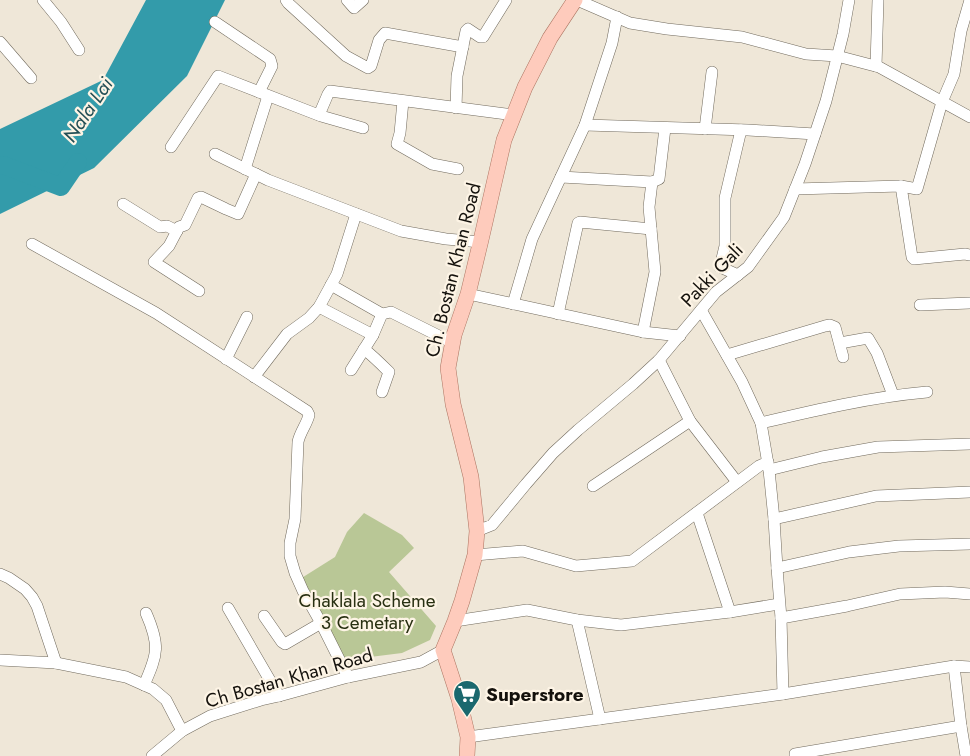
<svg xmlns="http://www.w3.org/2000/svg" width="970" height="756" font-family="Jost,sans-serif">
<rect width="100%" height="100%" fill="#efe7d8"/>
<polygon fill="#b9c796" points="364,513 402,535 414,548 389,572 436,626 430,640 402,653 346,660 300,579 335,557 347,532"/>
<polygon fill="#339baa" points="146,0 225,0 187,76 94,168 0,214 0,129 103,80"/>
<g fill="none" stroke-linecap="round" stroke-linejoin="round">
<polyline stroke="#339baa" stroke-width="18" points="0,166 3,165 61,187 78,162"/>
<defs>
<g id="minor">
<polyline points="43,0 61,22 79,50"/>
<polyline points="286,0 288,3 346,56 368,68 371,66 379,40 385,33 463,47"/>
<polyline points="347,0 354,8 363,0"/>
<polyline points="577,0 630,23 667,29 742,37 806,54 837,56 879,67 970,117"/>
<polyline points="215,22 270,59 272,66 259,92"/>
<polyline points="0,42 31,78"/>
<polyline points="876,66 878,0"/>
<polyline points="403,101 400,133 397,144 432,164 458,169"/>
<polyline points="456,108 457,76 466,31 468,29 480,37 483,37 506,0"/>
<polyline points="319,115 328,94 330,91 514,115"/>
<polyline points="585,125 748,130 815,134"/>
<polyline points="705,129 712,72"/>
<polyline points="171,147 218,76 321,116 363,128"/>
<polyline points="215,154 268,180 401,231 446,239 481,242"/>
<polyline points="245,169 268,96"/>
<polyline points="561,177 652,182 659,179 665,128"/>
<polyline points="901,186 912,257 914,259 965,254 970,255"/>
<polyline points="795,189 901,186 917,189 942,102 954,74 961,31 970,0"/>
<polyline points="123,204 160,227 167,226 177,231"/>
<path d="M32 244 156 313 307 411 309 415C307 424 300 432 298 442L295 519 290 543V556L295 573 303 591 321 623 348 677"/>
<polyline points="738,275 720,267 725,246 725,198 741,130"/>
<polyline points="331,285 382,314 391,312 453,343"/>
<polyline points="199,291 154,262 169,246 179,227 185,225 198,198 201,197 226,209 238,214 256,174"/>
<polyline points="468,294 643,332 680,336"/>
<polyline points="513,304 532,239 585,125 612,43 617,17"/>
<polyline points="920,305 970,303"/>
<polyline points="319,307 373,335"/>
<polyline points="701,310 742,382 761,423 769,470 774,519 777,568 781,618 783,694"/>
<polyline points="558,314 578,223 580,222 651,229"/>
<polyline points="643,332 655,272 649,207 652,182"/>
<polyline points="840,343 868,338 877,353 893,395"/>
<path d="M364 349C373 356 381 364 389 372L382 392"/>
<polyline points="727,355 825,326 830,325 835,327 843,357"/>
<polyline points="226,359 247,317"/>
<polyline points="659,360 690,421 737,482"/>
<polyline points="351,370 373,335 382,314"/>
<polyline points="254,377 287,334 309,318 319,307 337,274 356,214"/>
<path d="M761 423C816 410 871 397 927 392"/>
<polyline points="769,470 822,457 878,447 970,444"/>
<polyline points="593,486 690,421"/>
<polyline points="697,513 730,612"/>
<polyline points="774,519 876,496 970,492"/>
<polyline points="477,531 492,525 526,484 553,453 578,430 633,384 659,360 716,292 748,267 784,217 805,164 826,101 843,34 849,0"/>
<polyline points="475,555 523,551 576,566 632,561 759,466 768,462"/>
<polyline points="777,568 849,552 899,546 970,544"/>
<polyline points="0,574 9,578 25,589 32,597 37,606 56,663"/>
<polyline points="228,608 279,696"/>
<polyline points="264,616 282,642 285,644 321,623"/>
<polyline points="781,618 847,606 900,594 945,592 970,594"/>
<polyline points="577,620 600,719"/>
<polyline points="455,621 527,610 577,620 621,625 730,612 779,604"/>
<polyline points="0,660 56,663 126,677 153,689 166,700 182,731"/>
<path d="M144 685C158 654 160 645 146 613"/>
<polyline points="468,737 783,694 954,666"/>
<polyline points="152,756 182,731 210,716 261,700 279,696 348,677 421,662 443,650"/>
<polyline points="795,756 795,754 961,726"/>
<polyline points="966,756 961,726 954,666 970,667"/>
</g>
<polyline id="major" points="467,756 468,737 459,699 443,650 455,621 462,601 475,555 477,531 471,477 453,404 448,368 454,335 468,294 481,240 504,140 525,87 550,38 575,0"/>
</defs>
<use href="#minor" stroke="#716a5d" stroke-width="12"/>
<use href="#major" stroke="#ac7461" stroke-width="16"/>
<use href="#minor" stroke="#fff" stroke-width="11"/>
<use href="#major" stroke="#fecbbc" stroke-width="15"/>
</g>
<defs>
<symbol id="supermarket-pin" viewBox="-11 -11 22 30"><path d="M0 17L-7.5 6A9.5 9.5 0 1 1 7.5 6Z" fill="#1b686e" stroke="#fdf4e5"/><path d="M-6-5.5h2.5l.6 2H6L4.5 2H-2.5L-4.4-4H-6ZM-1.5 3.2a1.3 1.3 0 1 0 .1 0ZM3 3.2a1.3 1.3 0 1 0 .1 0Z" fill="#fff"/></symbol>
</defs>
<g fill-rule="evenodd">
<use href="#supermarket-pin" x="451" y="678" width="32" height="43"/>
</g>
<g text-anchor="middle" dominant-baseline="central" stroke-width="4.5" stroke-linejoin="round" paint-order="stroke">
<g font-size="19" fill="#14110c" stroke="#fdf4e5">
<text transform="translate(453 270) rotate(-76)">Ch. Bostan Khan Road</text>
<text transform="translate(712 275) rotate(-46)">Pakki Gali</text>
<text transform="translate(289 678) rotate(-16)">Ch Bostan Khan Road</text>
</g>
<g font-size="19" fill="#293012" stroke="#fdf4e5">
<text x="367" y="600">Chaklala Scheme<tspan x="367" dy="22">3 Cemetary</tspan></text>
</g>
<g font-size="19" font-weight="bold" fill="#14110c" stroke="#fdf4e5" text-anchor="start">
<text x="486" y="694">Superstore</text>
</g>
<g font-size="20" font-style="italic" fill="#234f56" stroke="#fdf4e5">
<text transform="translate(88 110) rotate(-56)">Nala Lai</text>
</g>
</g>
</svg>
